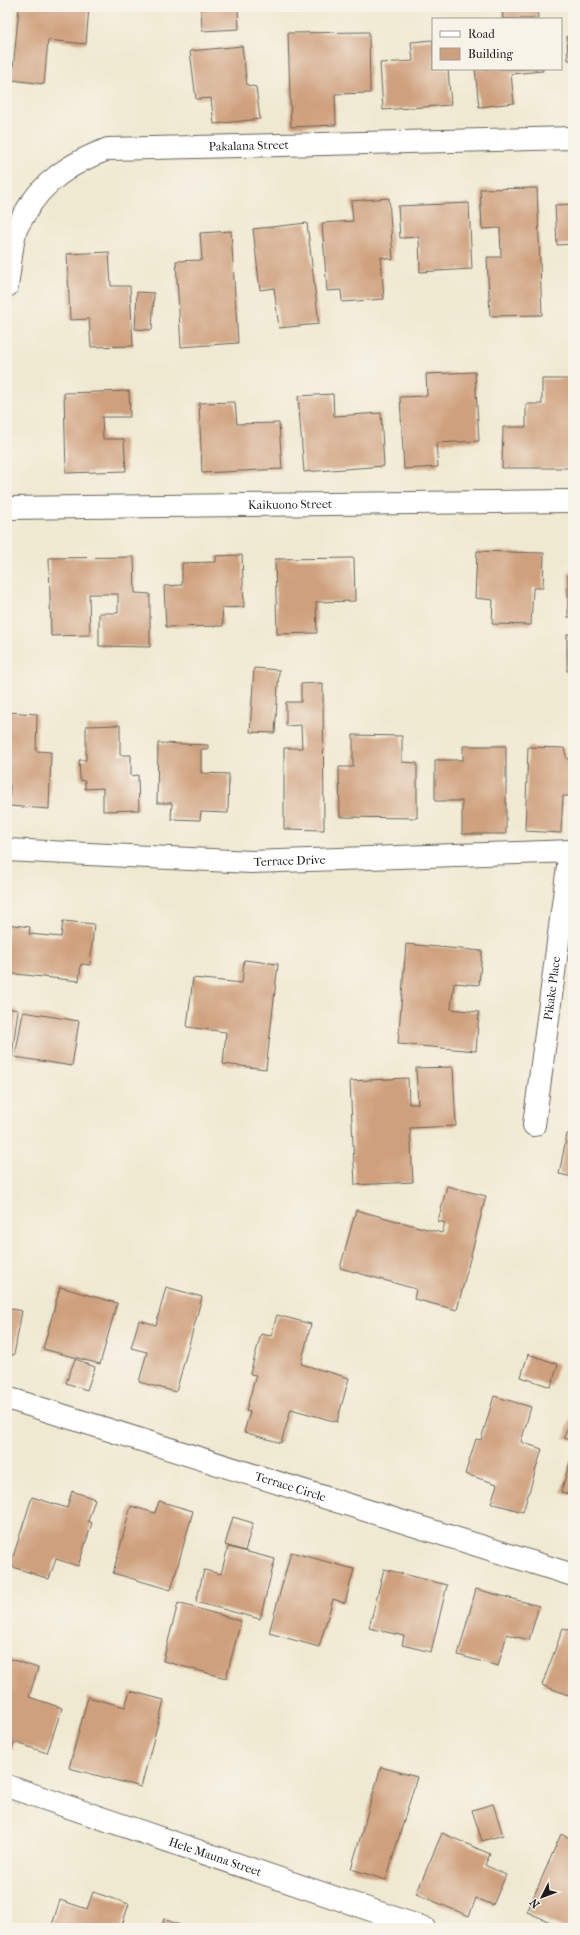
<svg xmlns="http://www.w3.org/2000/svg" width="580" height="1935" font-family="'IM FELL French Canon',serif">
<rect width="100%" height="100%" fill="#f7f3e8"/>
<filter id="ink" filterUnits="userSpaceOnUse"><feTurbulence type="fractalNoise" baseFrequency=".025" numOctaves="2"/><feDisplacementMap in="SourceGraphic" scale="8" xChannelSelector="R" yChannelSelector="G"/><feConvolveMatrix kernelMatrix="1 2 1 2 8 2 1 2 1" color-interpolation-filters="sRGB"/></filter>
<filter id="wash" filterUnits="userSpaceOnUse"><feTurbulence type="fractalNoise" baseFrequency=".012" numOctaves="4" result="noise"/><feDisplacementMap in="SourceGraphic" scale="16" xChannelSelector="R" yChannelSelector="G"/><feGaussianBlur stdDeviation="0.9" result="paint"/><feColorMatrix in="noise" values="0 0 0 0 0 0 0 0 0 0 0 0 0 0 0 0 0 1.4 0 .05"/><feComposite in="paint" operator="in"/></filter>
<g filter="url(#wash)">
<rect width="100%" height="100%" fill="#f0e9d1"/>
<g id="blocks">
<g fill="#cfa07d">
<polygon points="19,7 89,7 86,44 48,40 44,84 12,80"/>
<polygon points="201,7 238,7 239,29 202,31"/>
<polygon points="502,7 537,7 538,19 503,19"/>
<polygon points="369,32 370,93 335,94 336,125 291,127 288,33"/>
<polygon points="567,36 573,36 573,60 568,60"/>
<polygon points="433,40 433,69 448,69 451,105 383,110 380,63 413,61 411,42"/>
<polygon points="242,46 247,85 256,87 260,119 214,124 211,98 196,99 190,51"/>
<polygon points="475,69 543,69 543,71 511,74 514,103 479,107"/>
<polygon points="537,188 542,315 490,316 487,257 501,257 500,228 482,229 480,189"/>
<polygon points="389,198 393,260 381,257 384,299 342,302 341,290 327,291 322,223 353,221 351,201"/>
<polygon points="469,203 472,269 420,272 419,237 400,238 398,206"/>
<polygon points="573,204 573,244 557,245 555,205"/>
<polygon points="307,223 319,324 279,328 274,288 260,290 253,229"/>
<polygon points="231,231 238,343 181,347 176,261 202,260 200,233"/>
<polygon points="109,252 111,286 130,286 133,346 91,347 89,319 70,320 67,254"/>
<polygon points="137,292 154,293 152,330 135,329"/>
<polygon points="475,372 479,441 436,443 438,467 404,469 400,397 427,396 426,374"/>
<polygon points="542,379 573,379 573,468 502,468 503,427 526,427 526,404 542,404"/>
<polygon points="129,391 130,417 102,417 103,439 124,439 126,471 66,473 64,393"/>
<polygon points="333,394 334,416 381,413 384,466 304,472 298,396"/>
<polygon points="235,402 237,424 279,423 282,469 202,473 199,403"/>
<polygon points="477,551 544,553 543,588 533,588 531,625 492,624 493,600 475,598"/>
<polygon points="242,555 244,607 222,608 223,626 166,627 164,586 182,585 182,563 216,562 216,556"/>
<polygon points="134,557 135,593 150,594 150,647 99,646 99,613 118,613 118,594 89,594 90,635 51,636 49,558"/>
<polygon points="354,558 355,601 316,602 317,633 277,634 275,559"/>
<rect x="568" y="572" width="5" height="45"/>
<rect x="567" y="634" width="6" height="37"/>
<polygon points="254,668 279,670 275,733 250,732"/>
<polygon points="323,683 324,830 284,829 284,748 302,748 301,725 286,726 286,702 301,702 301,684"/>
<polygon points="7,712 37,714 36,751 51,752 49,809 9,806 10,785 7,784"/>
<polygon points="120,725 120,755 131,755 131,776 138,775 139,810 103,811 103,788 85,789 85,781 80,780 79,760 86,760 86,726"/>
<polygon points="353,735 402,736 402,762 417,763 417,818 340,817 339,767 353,767"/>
<polygon points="158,743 208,745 208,749 201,749 201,773 229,774 228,813 201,812 200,820 171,819 172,803 157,803"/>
<polygon points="463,746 506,746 506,834 462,834 462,801 435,801 435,760 463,760"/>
<polygon points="528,747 564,748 567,759 573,759 573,796 563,796 561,833 525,831"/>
<polygon points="63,921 94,924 90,965 81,964 79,981 7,973 7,924 30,927 29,934 61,937"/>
<polygon points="406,944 482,951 479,985 454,983 451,1009 479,1012 476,1051 398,1044"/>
<polygon points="244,960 278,964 266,1069 223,1064 226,1032 187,1027 193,978 242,983"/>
<polygon points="7,1008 18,1010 11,1063 7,1063"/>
<polygon points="23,1012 79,1021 72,1066 15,1057"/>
<polygon points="453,1067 456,1126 410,1128 413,1182 355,1185 350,1081 408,1078 409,1104 418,1104 416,1068"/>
<polygon points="567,1134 573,1135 573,1177 559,1174"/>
<polygon points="447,1186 486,1196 457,1310 414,1299 416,1289 340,1268 356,1210 442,1233 445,1223 438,1221"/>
<polygon points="60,1287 117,1303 100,1364 43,1349"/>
<polygon points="166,1287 202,1297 176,1392 139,1382 147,1352 131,1348 139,1320 156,1325"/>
<polygon points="7,1308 22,1311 14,1355 7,1354"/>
<polygon points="277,1315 311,1324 301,1364 349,1378 337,1422 291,1409 281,1443 244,1432 250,1412 246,1411 256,1375 250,1374 261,1334 271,1336"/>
<polygon points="528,1354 558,1364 551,1387 521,1377"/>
<polygon points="75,1359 95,1367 87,1390 66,1383"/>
<polygon points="494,1396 531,1407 521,1442 542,1449 523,1512 491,1503 497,1484 465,1474 476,1439 481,1440"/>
<polygon points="573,1410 573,1441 564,1438"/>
<polygon points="573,1452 573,1495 561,1492"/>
<polygon points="72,1491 95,1499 88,1521 92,1523 78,1566 56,1559 49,1579 10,1566 32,1497 67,1508"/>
<polygon points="159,1501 193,1511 171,1590 113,1573 131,1506 155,1513"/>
<polygon points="233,1517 253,1523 245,1551 225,1545"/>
<polygon points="228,1547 275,1559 260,1619 196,1602 204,1570 221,1574"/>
<polygon points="291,1552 354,1569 345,1603 333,1599 319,1647 269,1633"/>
<polygon points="384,1569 447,1585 431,1652 402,1645 404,1636 369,1628"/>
<polygon points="476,1589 539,1606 529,1640 507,1634 498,1666 458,1655"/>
<polygon points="178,1603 241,1621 226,1678 163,1661"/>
<polygon points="563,1628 573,1632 573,1697 542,1685"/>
<polygon points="7,1658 38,1668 29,1697 62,1708 47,1753 14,1742 12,1750 7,1748"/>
<polygon points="130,1691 164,1700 141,1787 69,1768 88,1697 125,1707"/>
<polygon points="381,1767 417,1777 386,1880 351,1869"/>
<polygon points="493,1804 503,1835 482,1841 472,1810"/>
<polygon points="442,1833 490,1854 485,1865 506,1875 493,1905 476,1898 469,1916 416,1894"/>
<polygon points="561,1834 573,1840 573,1928 564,1928 527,1912"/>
<polygon points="93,1892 129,1904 121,1928 51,1928 60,1900 87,1909"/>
<polygon points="164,1919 188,1928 161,1928"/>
</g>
</g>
</g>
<g filter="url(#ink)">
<use href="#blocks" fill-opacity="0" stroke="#66645b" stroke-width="1"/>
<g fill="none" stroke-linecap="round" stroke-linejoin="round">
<defs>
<g id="street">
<path id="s1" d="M7 286C10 268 11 249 15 232 17 226 21 220 24 215 42 181 73 162 108 149L573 138"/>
<path id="s2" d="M7 508 573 501"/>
<path id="s3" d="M7 850 251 862 573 851"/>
<path id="s4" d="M534 1125 570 851"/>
<path id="s5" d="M7 1398 573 1575"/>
<path id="s6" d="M7 1786 424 1928"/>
</g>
</defs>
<use href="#street" stroke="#66645b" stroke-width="24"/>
<use href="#street" stroke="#fff" stroke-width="22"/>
</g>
</g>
<g text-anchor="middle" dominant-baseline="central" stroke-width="3" stroke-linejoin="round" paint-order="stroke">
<g font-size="12" fill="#1c1c1c" stroke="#f7f3e8">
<text stroke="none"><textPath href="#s1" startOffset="324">Pakalana Street</textPath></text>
<text stroke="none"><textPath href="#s2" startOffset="283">Kaikuono Street</textPath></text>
<text stroke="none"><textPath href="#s3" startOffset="283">Terrace Drive</textPath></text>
<text stroke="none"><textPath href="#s4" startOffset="138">Pikake Place</textPath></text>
<text stroke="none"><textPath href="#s5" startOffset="297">Terrace Circle</textPath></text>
<text stroke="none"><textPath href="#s6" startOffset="220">Hele Mauna Street</textPath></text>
</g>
</g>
<rect width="580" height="1935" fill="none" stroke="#f7f3e8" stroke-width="24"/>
<rect x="432" y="18" width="130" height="52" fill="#f7f3e8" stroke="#9f9d96"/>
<rect x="440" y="31" width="20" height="6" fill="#ffffff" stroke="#9f9d96"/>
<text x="468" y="38" font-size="12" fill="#1c1c1c">Road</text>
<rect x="440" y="48" width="20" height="12" fill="#cfa07d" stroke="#9f9d96"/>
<text x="468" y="58" font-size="12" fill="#1c1c1c">Building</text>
<g transform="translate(542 1897) rotate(228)" stroke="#f7f3e8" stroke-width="3" paint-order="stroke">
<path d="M0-3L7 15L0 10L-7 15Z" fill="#1c1c1c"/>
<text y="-6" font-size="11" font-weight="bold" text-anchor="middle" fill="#1c1c1c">N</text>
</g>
</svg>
